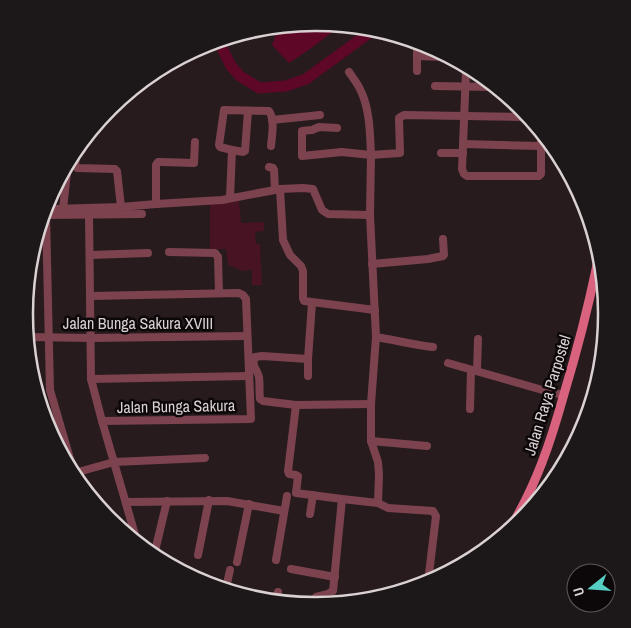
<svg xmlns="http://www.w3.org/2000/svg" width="631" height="628" font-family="'Archivo Narrow',sans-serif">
<rect width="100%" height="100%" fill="#271b1d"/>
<polygon fill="#481322" points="239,200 241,223 264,222 264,231 255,232 256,244 260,244 262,285 252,285 252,270 239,271 239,269 228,265 226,249 210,249 210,204 223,204"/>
<polygon fill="#5e0727" points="315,23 339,27 310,49 289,63 272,45 278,30"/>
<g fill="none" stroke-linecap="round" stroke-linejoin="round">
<polyline stroke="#5e0727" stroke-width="11" points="219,42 231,66 240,76 259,88 286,86 306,79 369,33"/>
<g stroke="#7c434f" stroke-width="8">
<polyline points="417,43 417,71"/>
<polyline points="417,56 445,57"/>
<polyline points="466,71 462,169 464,174 467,176 539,176 541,174 541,137"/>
<polyline points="435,86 491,87"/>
<polyline points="272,120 320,115"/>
<path d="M337 128 319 127 312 130 302 131V156L342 152 371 155C370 133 370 109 360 89 357 83 353 78 349 72"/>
<polyline points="463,144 541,146"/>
<polyline points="232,150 243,152 245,151 248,111"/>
<polyline points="441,153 463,153"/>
<polyline points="76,158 75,165 77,168 115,169 117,171 121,207"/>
<polyline points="269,167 273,168 274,170 275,190"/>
<polyline points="280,189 283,240 290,255 301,266 303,271 303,298 304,301 375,310"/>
<path d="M230 198 232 150 220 147 219 145 224 110 269 111C275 120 272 135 271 146"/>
<polyline points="156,204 156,165 158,162 161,162 194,163 195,142"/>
<polyline points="63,209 67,172"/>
<polyline points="44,213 52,209 121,207 156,204 222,200 280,189 303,188 313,189 322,210 328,214 370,215"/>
<polyline points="44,215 46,215 50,390 71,462"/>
<polyline points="46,215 142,214"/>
<polyline points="89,215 91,379 102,421 136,538"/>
<polyline points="169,252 215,253 218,257 219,293"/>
<polyline points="90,255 148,253"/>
<polyline points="372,264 428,259 443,256 444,255 443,239"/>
<polyline points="90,296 239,293 243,295 246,299 251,419 102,421"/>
<polyline points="29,337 91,338 247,336"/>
<path d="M376 337C395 340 414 345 433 347"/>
<path d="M308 359 262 356 255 357C251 366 257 369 259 377 260 384 259 392 260 399L263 401 296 405 371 404"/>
<polyline points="448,363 546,391 564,395"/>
<polyline points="477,371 478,339"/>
<polyline points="308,376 308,359 312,303"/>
<polyline points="91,379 249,376"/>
<polyline points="296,405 288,471 289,474 296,475 298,476 296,493 342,499 378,503 388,508 433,511 436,516 428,582"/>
<polyline points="470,409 471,370"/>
<polyline points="371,441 427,446"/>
<polyline points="78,472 114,462 205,458"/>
<polyline points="126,502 227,501 284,511"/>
<polyline points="378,503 379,474 378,462 371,441 371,404 376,337 370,215 371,155 400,153 399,118 404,115 528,117"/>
<polyline points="310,514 313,495"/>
<polyline points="155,551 167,501"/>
<polyline points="198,555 209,500"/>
<polyline points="276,560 287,496"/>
<polyline points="237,562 249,504"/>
<polyline points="291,569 335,577"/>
<polyline points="226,588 230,570"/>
<polyline points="277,598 278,592"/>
<polyline points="315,605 316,597 328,594 333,591 342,499"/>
</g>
<path stroke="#d9627f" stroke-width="9" d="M510 528C536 486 551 441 564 394 577 351 588 308 597 265"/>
</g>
<g text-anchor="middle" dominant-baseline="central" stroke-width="5" stroke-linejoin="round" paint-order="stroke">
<g font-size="16" fill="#dad1d3" stroke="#0c0708">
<text x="138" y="323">Jalan Bunga Sakura XVIII</text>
<text transform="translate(547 395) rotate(-73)">Jalan Raya Parpostel</text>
<text transform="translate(176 406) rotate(-1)">Jalan Bunga Sakura</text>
</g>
</g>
<path d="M0 0H631V628H0ZM315 31H316A282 282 0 0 1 598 313V315A282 282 0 0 1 316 597H315A282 282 0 0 1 33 315V313A282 282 0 0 1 315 31Z" fill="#1c1718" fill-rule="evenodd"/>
<path fill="none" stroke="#dad1d3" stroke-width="2.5" d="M315 31H316A282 282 0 0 1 598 313V315A282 282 0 0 1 316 597H315A282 282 0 0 1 33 315V313A282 282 0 0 1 315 31Z"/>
<g transform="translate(591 588) rotate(253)"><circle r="24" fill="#0c0708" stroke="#5e5859"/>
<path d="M0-4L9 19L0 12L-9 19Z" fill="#56cec3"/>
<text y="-8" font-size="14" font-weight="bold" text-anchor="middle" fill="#dad1d3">U</text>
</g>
</svg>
